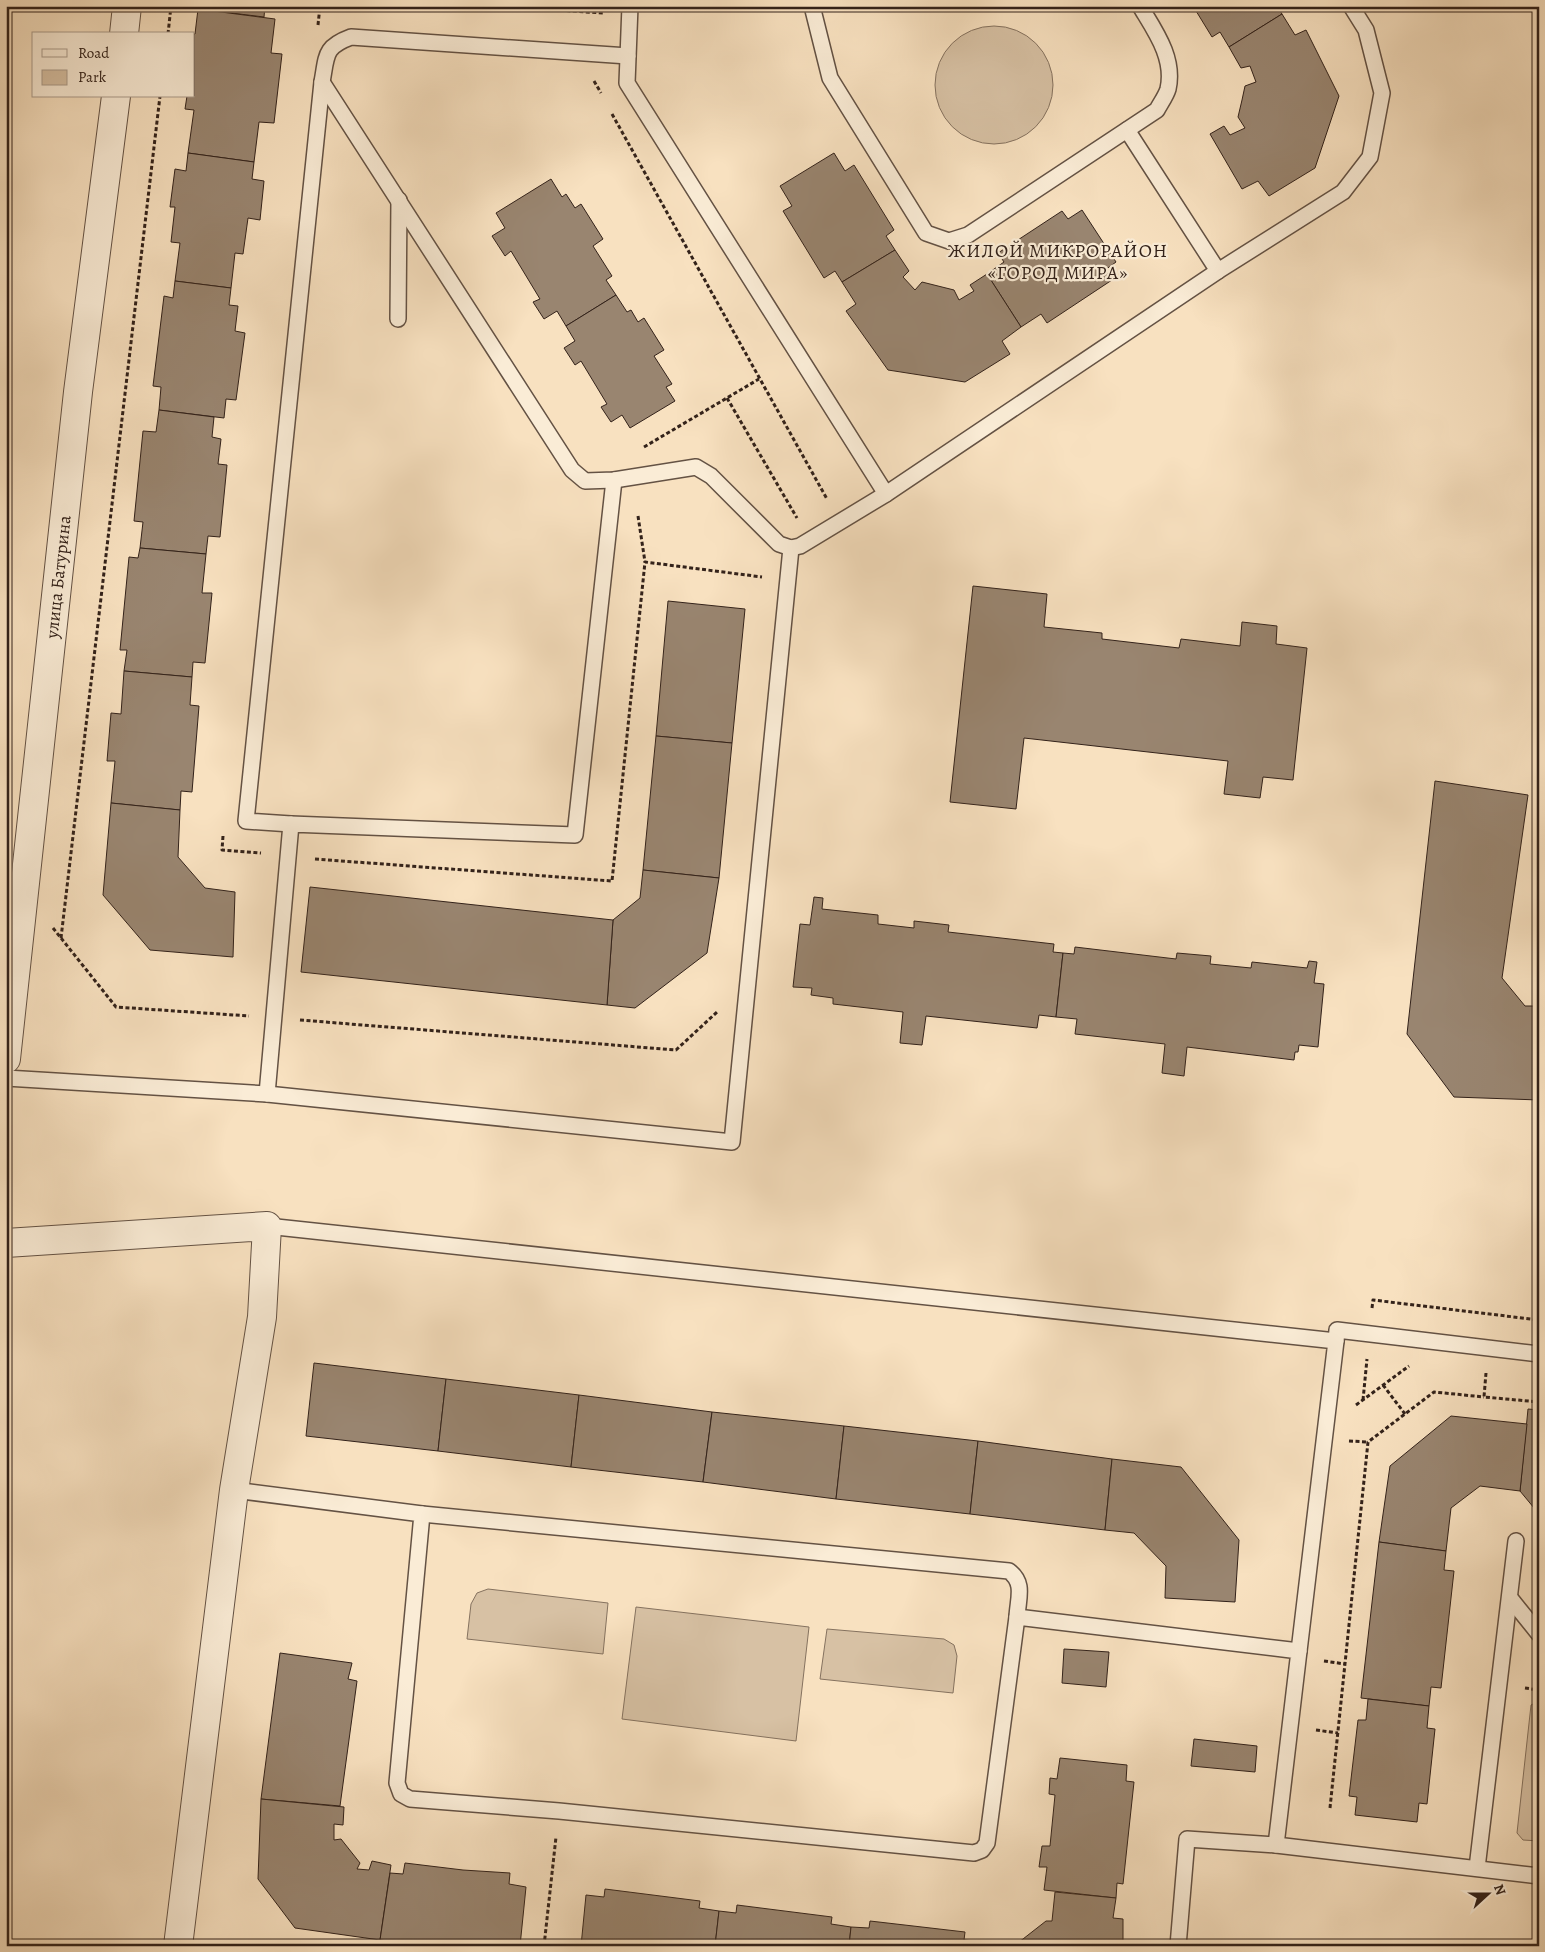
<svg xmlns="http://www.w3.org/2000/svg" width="1545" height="1952" font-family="Alegreya,serif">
<rect width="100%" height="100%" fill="#f8e1c0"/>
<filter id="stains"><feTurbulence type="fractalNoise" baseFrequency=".004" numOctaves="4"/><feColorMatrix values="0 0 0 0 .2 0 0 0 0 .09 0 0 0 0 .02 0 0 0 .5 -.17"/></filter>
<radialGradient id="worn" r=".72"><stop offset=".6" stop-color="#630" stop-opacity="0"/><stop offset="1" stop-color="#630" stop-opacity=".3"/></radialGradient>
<g fill="#d7c1a4" stroke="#85725f">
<circle cx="994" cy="85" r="59"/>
<polygon points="488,1589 608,1603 603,1654 467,1639 471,1604 477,1593"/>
<polygon points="636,1607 809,1627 796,1741 622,1719"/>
<polygon points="827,1629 944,1639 954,1645 957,1656 953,1693 820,1679"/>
<polygon points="1539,1701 1539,1841 1523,1840 1517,1833 1531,1705"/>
</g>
<g fill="#998570" stroke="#33221a">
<polygon points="199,6 265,6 264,17 198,9"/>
<polygon points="1193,6 1277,6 1282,14 1229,47 1220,32 1212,37"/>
<polygon points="198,9 275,19 271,53 282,54 274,123 259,122 254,162 188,153 194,110 185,109 187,96 194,96 194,34 195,34"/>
<polygon points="1282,14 1295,35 1306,30 1339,96 1315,168 1269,196 1258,181 1242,189 1210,134 1224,126 1230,135 1245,128 1238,117 1242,100 1245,86 1256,82 1250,66 1241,68 1229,47"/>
<polygon points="188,153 254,162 252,179 264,181 260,220 248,218 243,254 235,253 231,288 175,281 180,243 171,242 175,207 170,207 175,169 186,171"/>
<polygon points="834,153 845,171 854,165 894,230 886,236 895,250 842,282 835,271 824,278 783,211 792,206 780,186"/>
<polygon points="551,179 562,197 566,194 575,208 581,204 603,239 593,246 612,276 606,280 616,295 566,326 557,311 544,319 533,302 540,299 511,251 505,256 492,236 505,228 496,213"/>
<polygon points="1082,210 1116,262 1105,270 1112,280 1047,323 1041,314 1021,327 987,274 1004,262 998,253 1062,211 1068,219"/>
<polygon points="895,250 909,271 903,277 915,290 922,282 954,290 959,300 974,291 970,285 987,274 1021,327 1002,341 1010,354 965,382 888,370 846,311 856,304 842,282"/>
<polygon points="175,281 231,288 229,305 238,306 235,331 245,333 236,400 226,399 224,418 159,410 161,387 153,386 164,296 173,298"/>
<polygon points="616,295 627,312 631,310 638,322 644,318 664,350 654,356 672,384 666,387 675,401 630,428 622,415 611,422 601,407 607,404 581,361 575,365 564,348 575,341 566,326"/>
<polygon points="159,410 214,417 212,437 221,439 218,464 227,465 220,537 208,536 206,554 140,548 143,522 134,521 143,431 156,432"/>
<polygon points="140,548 206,554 202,593 212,593 205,663 193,662 192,677 124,671 127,650 120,650 129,557 138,558"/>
<polygon points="973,586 1047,594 1044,627 1102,633 1102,639 1179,648 1181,639 1240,646 1242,622 1277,626 1276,644 1307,648 1293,780 1263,777 1260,798 1224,794 1228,761 1024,738 1016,809 950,802"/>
<polygon points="668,601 745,609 732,743 656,736"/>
<polygon points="124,671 192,677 190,705 199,706 192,792 181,791 180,810 111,803 115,761 107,761 111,713 121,714"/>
<polygon points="656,736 732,743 719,878 643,870"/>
<polygon points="1435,781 1528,795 1502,978 1525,1006 1539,1006 1539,1100 1454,1097 1407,1034"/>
<polygon points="111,803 180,810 178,857 205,888 235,892 233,957 150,950 103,895"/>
<polygon points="643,870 719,878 707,953 635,1008 607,1005 613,920 640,898"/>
<polygon points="310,887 613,920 607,1005 301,972"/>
<polygon points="814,897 823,898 822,909 878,915 878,924 914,928 914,921 949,925 948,932 1054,944 1053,952 1063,953 1056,1017 1039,1015 1037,1028 926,1016 922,1045 900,1043 903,1012 833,1004 833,998 811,995 812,988 793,987 800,924 810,925"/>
<polygon points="1075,947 1176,959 1177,953 1211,956 1210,964 1251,968 1252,962 1307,968 1309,961 1317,962 1314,983 1324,984 1318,1047 1299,1045 1298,1052 1295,1052 1294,1060 1187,1047 1184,1076 1162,1073 1165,1044 1075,1034 1077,1019 1056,1017 1063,953 1074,954"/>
<polygon points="314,1363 446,1379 438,1451 306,1436"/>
<polygon points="446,1379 579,1395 571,1467 438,1451"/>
<polygon points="579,1395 712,1412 703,1482 571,1467"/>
<polygon points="1528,1409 1539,1410 1539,1514 1520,1491"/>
<polygon points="712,1412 844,1426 836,1499 703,1482"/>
<polygon points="1451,1416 1527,1424 1520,1491 1480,1486 1451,1508 1446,1551 1379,1542 1390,1466"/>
<polygon points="844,1426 978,1441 970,1514 836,1499"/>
<polygon points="978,1441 1112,1459 1105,1530 970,1514"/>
<polygon points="1112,1459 1181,1467 1239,1540 1235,1602 1165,1598 1166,1566 1134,1533 1105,1530"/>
<polygon points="1379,1542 1446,1551 1444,1570 1454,1571 1441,1688 1431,1687 1429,1706 1361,1698"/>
<polygon points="1064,1649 1109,1652 1106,1687 1062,1683"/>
<polygon points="280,1653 352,1663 348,1679 357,1681 340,1806 261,1799"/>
<polygon points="1368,1699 1429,1706 1427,1728 1435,1729 1427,1804 1419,1803 1417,1822 1355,1815 1357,1797 1349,1796 1358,1720 1366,1720"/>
<polygon points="1194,1739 1257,1746 1255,1772 1191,1766"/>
<polygon points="1060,1758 1127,1765 1126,1781 1134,1782 1123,1884 1117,1883 1116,1898 1044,1890 1047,1867 1039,1867 1042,1846 1050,1846 1055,1795 1049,1794 1050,1778 1057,1779"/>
<polygon points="261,1799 344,1807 343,1825 334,1824 334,1840 341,1839 360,1863 357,1869 369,1870 372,1861 391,1865 380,1940 295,1928 258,1879"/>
<polygon points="405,1863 463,1870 510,1873 509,1884 526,1887 520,1946 427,1946 380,1940 390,1873 403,1874"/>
<polygon points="605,1889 700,1901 699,1908 719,1911 715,1946 581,1946 586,1895 604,1897"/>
<polygon points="1055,1892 1116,1898 1113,1918 1123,1919 1123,1946 1014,1946 1046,1921 1052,1921"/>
<polygon points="737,1905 832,1917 831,1924 851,1927 849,1946 715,1946 719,1911 736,1913"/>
<polygon points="870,1921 965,1932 964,1940 984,1942 984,1946 849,1946 851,1927 869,1928"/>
</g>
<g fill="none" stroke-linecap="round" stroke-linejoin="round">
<defs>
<g id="service">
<polyline points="630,6 627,83 886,494 1218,271 1127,130"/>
<path d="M812 6 830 78 926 233 949 241 968 235 1157 110C1160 104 1166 96 1168 89 1175 58 1155 31 1140 6"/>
<polyline points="322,82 572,470 585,481 614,480 696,467 711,476 779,544 791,548 800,546 886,494"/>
<polyline points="1218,271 1343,192 1370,157 1382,93 1366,30 1351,6"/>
<polyline points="398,319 399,200"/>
<path d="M291 824 246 821 322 82C327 55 324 47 351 37L628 56"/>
<polyline points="6,1078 267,1094 732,1142 791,548"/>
<polyline points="267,1094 291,824 575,835 614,480"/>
<polyline points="267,1226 1336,1341 1299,1651"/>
<polyline points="1336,1341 1337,1330 1539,1354"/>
<polyline points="234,1490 422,1514 397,1783 401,1794 410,1799 559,1811 974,1853 982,1850 987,1843 1017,1617 1299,1651 1276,1845 1187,1839 1178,1946"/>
<path d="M422 1514 1009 1571C1025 1583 1018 1598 1017 1617"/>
<polyline points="1510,1598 1539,1634"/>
<polyline points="1276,1845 1539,1876"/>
<polyline points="1477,1868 1516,1541"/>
</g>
<polyline id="minor" points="6,1243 267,1226 262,1317 234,1490 178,1946"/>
<g id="tertiary">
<polyline points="124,34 127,6"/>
<path id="s1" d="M6 1059 78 392 116 96"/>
</g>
</defs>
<use href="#service" stroke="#645244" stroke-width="18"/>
<use href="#minor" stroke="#645244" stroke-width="30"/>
<use href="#tertiary" stroke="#645244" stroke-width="30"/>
<g stroke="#33221a" stroke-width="3" stroke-dasharray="4 2.5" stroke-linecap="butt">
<polyline points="495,6 603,13 603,12"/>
<polyline points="318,25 320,6"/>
<polyline points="168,34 171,6"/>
<polyline points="594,81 601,93"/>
<polyline points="612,114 827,499"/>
<polyline points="727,398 797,518"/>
<polyline points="644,447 759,379"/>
<polyline points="638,516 645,562"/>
<polyline points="223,836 222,850 261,853"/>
<polyline points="315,859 612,881 645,562 762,577"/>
<polyline points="53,928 116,1007 249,1016"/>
<polyline points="61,938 160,96"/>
<polyline points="300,1020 676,1050 717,1012"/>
<polyline points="1372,1308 1373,1300 1539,1320"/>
<polyline points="1486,1373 1484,1397 1539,1402"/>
<polyline points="1383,1385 1405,1414"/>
<polyline points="1363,1400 1367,1359"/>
<polyline points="1356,1405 1409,1366"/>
<polyline points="1349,1441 1368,1442"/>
<polyline points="1324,1661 1345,1664"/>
<polyline points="1525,1688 1539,1690"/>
<polyline points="1316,1730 1338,1733"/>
<polyline points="1330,1808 1368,1442 1434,1392 1484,1397"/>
<polyline points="544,1946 556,1837"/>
</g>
<use href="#service" stroke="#faecd6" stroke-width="15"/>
<use href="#minor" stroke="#faecd6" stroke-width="28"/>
<use href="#tertiary" stroke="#faecd6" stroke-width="28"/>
</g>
<g text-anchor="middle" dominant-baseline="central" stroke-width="4.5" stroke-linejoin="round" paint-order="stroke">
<g font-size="18" fill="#33221a" stroke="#faecd6">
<text stroke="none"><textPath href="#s1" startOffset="485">улица Батурина</textPath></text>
</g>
<g font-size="19" letter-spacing="1" fill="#33221a" stroke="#faecd6">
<text x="1058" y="251">ЖИЛОЙ МИКРОРАЙОН<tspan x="1058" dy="22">«ГОРОД МИРА»</tspan></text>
</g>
</g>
<rect width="1545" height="1952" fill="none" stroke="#f8e1c0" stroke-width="25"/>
<rect x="8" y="8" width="1530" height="1937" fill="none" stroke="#33221a" stroke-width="2.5"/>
<rect x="12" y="12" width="1520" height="1927" fill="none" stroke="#33221a"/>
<rect x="32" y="32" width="162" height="65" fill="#faecd6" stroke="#aa9b8b"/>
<rect x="42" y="49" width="25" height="8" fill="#faecd6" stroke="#aa9b8b"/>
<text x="78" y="58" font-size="15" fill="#33221a">Road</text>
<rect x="42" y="70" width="25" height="15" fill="#d7c1a4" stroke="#aa9b8b"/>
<text x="78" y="82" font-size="15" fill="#33221a">Park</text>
<g transform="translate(1488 1894) rotate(69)" stroke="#faecd6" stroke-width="4" paint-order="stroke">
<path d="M0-4L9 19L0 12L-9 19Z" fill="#33221a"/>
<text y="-8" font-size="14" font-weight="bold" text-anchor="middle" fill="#33221a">N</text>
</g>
<rect width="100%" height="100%" filter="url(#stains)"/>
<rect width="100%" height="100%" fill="url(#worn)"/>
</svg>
